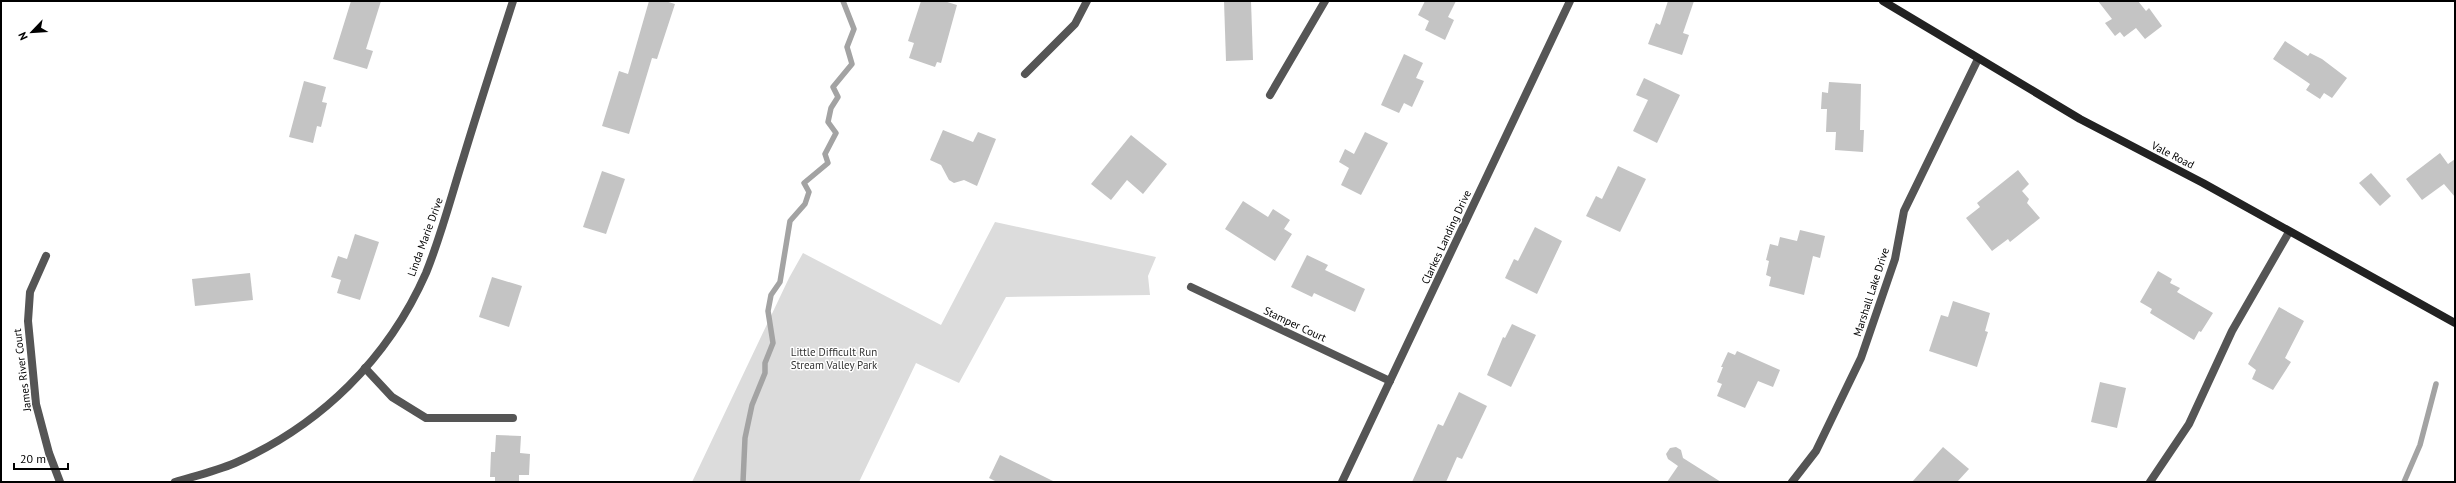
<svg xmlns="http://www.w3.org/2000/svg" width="2456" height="483" font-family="'PT Sans',sans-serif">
<rect width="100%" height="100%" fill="#fff"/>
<polygon fill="#dcdcdc" points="995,222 1156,257 1148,276 1150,295 1006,297 959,383 916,363 859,482 692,482 789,278 803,253 941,325"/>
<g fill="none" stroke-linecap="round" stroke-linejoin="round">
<g stroke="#a3a3a3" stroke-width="5.5">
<polyline points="743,482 745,438 752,405 765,373 765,363 773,343 768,311 771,295 780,282 790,221 805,204 809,192 804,183 828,163 825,154 836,133 828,122 831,108 838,97 833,87 852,64 847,47 854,29 843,1"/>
<polyline points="2404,482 2420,445 2436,384"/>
</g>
</g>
<g fill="#c4c4c4">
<polygon points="351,1 381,1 366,49 373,51 367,69 333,59"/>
<polygon points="649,1 665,1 675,4 657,59 652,58 629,134 602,126 619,71 628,74"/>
<polygon points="921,1 944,1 957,5 941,63 937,62 935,67 909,58 914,43 908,41"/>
<polygon points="1224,1 1251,1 1253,60 1226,61"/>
<polygon points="1425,1 1456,1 1448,17 1454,20 1445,40 1425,30 1429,21 1418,15"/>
<polygon points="1668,1 1694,1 1683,33 1689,35 1682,55 1648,44 1656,23 1660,25"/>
<polygon points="2098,1 2138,1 2146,11 2149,8 2162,26 2145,39 2136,28 2124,37 2120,32 2115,36 2105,23 2112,19"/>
<polygon points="2285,41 2308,56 2310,53 2322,59 2347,78 2332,98 2324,93 2320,99 2306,90 2310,84 2273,59"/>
<polygon points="1404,54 1423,63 1416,78 1424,81 1412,107 1404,103 1399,113 1381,105"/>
<polygon points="1644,78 1680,95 1657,143 1633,131 1648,100 1636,95"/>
<polygon points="304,81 326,87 322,102 327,103 321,127 317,126 313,143 289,137"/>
<polygon points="1829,82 1861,84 1860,130 1864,130 1863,152 1835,150 1836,132 1826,132 1827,109 1821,109 1822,92 1828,93"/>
<polygon points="943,130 973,142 978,132 996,139 977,186 964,180 954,183 949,180 941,165 930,160"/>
<polygon points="1365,132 1388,143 1361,195 1341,185 1349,168 1339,162 1345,149 1354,154"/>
<polygon points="1131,135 1167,164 1143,194 1127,180 1111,200 1091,184"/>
<polygon points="2440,153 2448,164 2455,159 2455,197 2444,184 2422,200 2406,179"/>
<polygon points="1618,166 1646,179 1620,232 1586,216 1596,196 1602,199"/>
<polygon points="2018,170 2029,184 2022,191 2029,199 2027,203 2040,218 2010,242 2008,239 1992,251 1966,218 1980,207 1977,203"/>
<polygon points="602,171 625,179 606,234 583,227"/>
<polygon points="2371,173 2391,196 2380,206 2359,183"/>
<polygon points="1243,201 1268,217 1273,209 1290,220 1284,229 1292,234 1275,261 1225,229"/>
<polygon points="1535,227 1562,241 1537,294 1505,278 1514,259 1518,261"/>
<polygon points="1800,230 1825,236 1820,258 1813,256 1804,295 1769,286 1771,277 1766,275 1769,261 1766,260 1770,244 1778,246 1780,237 1797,241"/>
<polygon points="355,234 379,242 360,300 337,293 341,280 331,277 338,256 347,259"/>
<polygon points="1307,255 1328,265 1325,270 1365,289 1355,312 1314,293 1312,297 1291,287"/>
<polygon points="2158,271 2172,279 2170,283 2180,288 2177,292 2213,313 2201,332 2199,331 2194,340 2150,313 2152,309 2140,302"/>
<polygon points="250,273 253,300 195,306 192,279"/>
<polygon points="492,277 522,286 509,327 479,317"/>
<polygon points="1953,301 1990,313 1985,331 1988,332 1977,367 1929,351 1941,315 1948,317"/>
<polygon points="2279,307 2304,321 2285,358 2291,362 2273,390 2252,379 2256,370 2248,364"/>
<polygon points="1512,324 1536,335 1511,387 1487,375 1503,337 1505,338"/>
<polygon points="1737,351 1780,370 1773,387 1758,381 1745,408 1717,396 1722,384 1717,382 1723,367 1721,367 1728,352 1735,355"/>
<polygon points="2100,382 2126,388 2117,428 2091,422"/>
<polygon points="1459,392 1487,406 1462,459 1457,457 1446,482 1412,482 1438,424 1443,426"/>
<polygon points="496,435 521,436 520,453 530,454 529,475 519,475 519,482 495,482 495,477 490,477 491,452 495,452"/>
<polygon points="1676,447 1681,450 1683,458 1721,482 1667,482 1678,466 1668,459 1666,454 1670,448"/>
<polygon points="1943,447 1969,469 1957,482 1912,482"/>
<polygon points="1000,455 1055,482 997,482 989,478"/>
</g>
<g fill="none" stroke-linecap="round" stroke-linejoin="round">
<polyline stroke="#555" stroke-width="8" points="365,368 392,397 426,418 513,418"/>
<g stroke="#555" stroke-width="8">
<polyline points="1025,74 1075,24 1087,1"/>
<polyline points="1270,95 1325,1"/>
<polyline points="46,256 30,292 28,321 36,404 49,453 60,482"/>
<polyline points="1191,287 1390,381"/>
<path d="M175 482C195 476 216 471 235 463 321 425 388 359 426 273 441 236 451 197 463 159 479 106 496 54 513 1"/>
<polyline points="1342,482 1570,1"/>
<polyline points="1792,482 1816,451 1861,358 1895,259 1904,211 1978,59"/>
<polyline points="2150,482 2189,424 2232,331 2289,232"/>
</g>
<polyline stroke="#222" stroke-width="8" points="1883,1 2080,119 2203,183 2455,323"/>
</g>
<g text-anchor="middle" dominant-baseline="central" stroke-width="3" stroke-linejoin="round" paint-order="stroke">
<g font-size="11" fill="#000" stroke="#fff">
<text transform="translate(2173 155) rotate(27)">Vale Road</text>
<text transform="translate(425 237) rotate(-70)">Linda Marie Drive</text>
<text transform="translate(1446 237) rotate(-65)">Clarkes Landing Drive</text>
<text transform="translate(1871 292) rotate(-72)">Marshall Lake Drive</text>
<text transform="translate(1295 324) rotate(25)">Stamper Court</text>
<text transform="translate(22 370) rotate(-97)">James River Court</text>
</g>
<g font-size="11" fill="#333" stroke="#fff">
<text x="834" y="352">Little Difficult Run<tspan x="834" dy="13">Stream Valley Park</tspan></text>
</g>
</g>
<rect width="2456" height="483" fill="none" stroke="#000000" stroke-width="4"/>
<g transform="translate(32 32) rotate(245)" stroke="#ffffff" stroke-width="3" paint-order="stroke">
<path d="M0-3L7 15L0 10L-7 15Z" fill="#000000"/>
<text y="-6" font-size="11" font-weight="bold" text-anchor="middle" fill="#000000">N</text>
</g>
<path d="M14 463v6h54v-6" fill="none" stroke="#000000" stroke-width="2"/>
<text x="20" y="463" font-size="12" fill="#000000" stroke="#ffffff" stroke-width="3" paint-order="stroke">20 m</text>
</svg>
